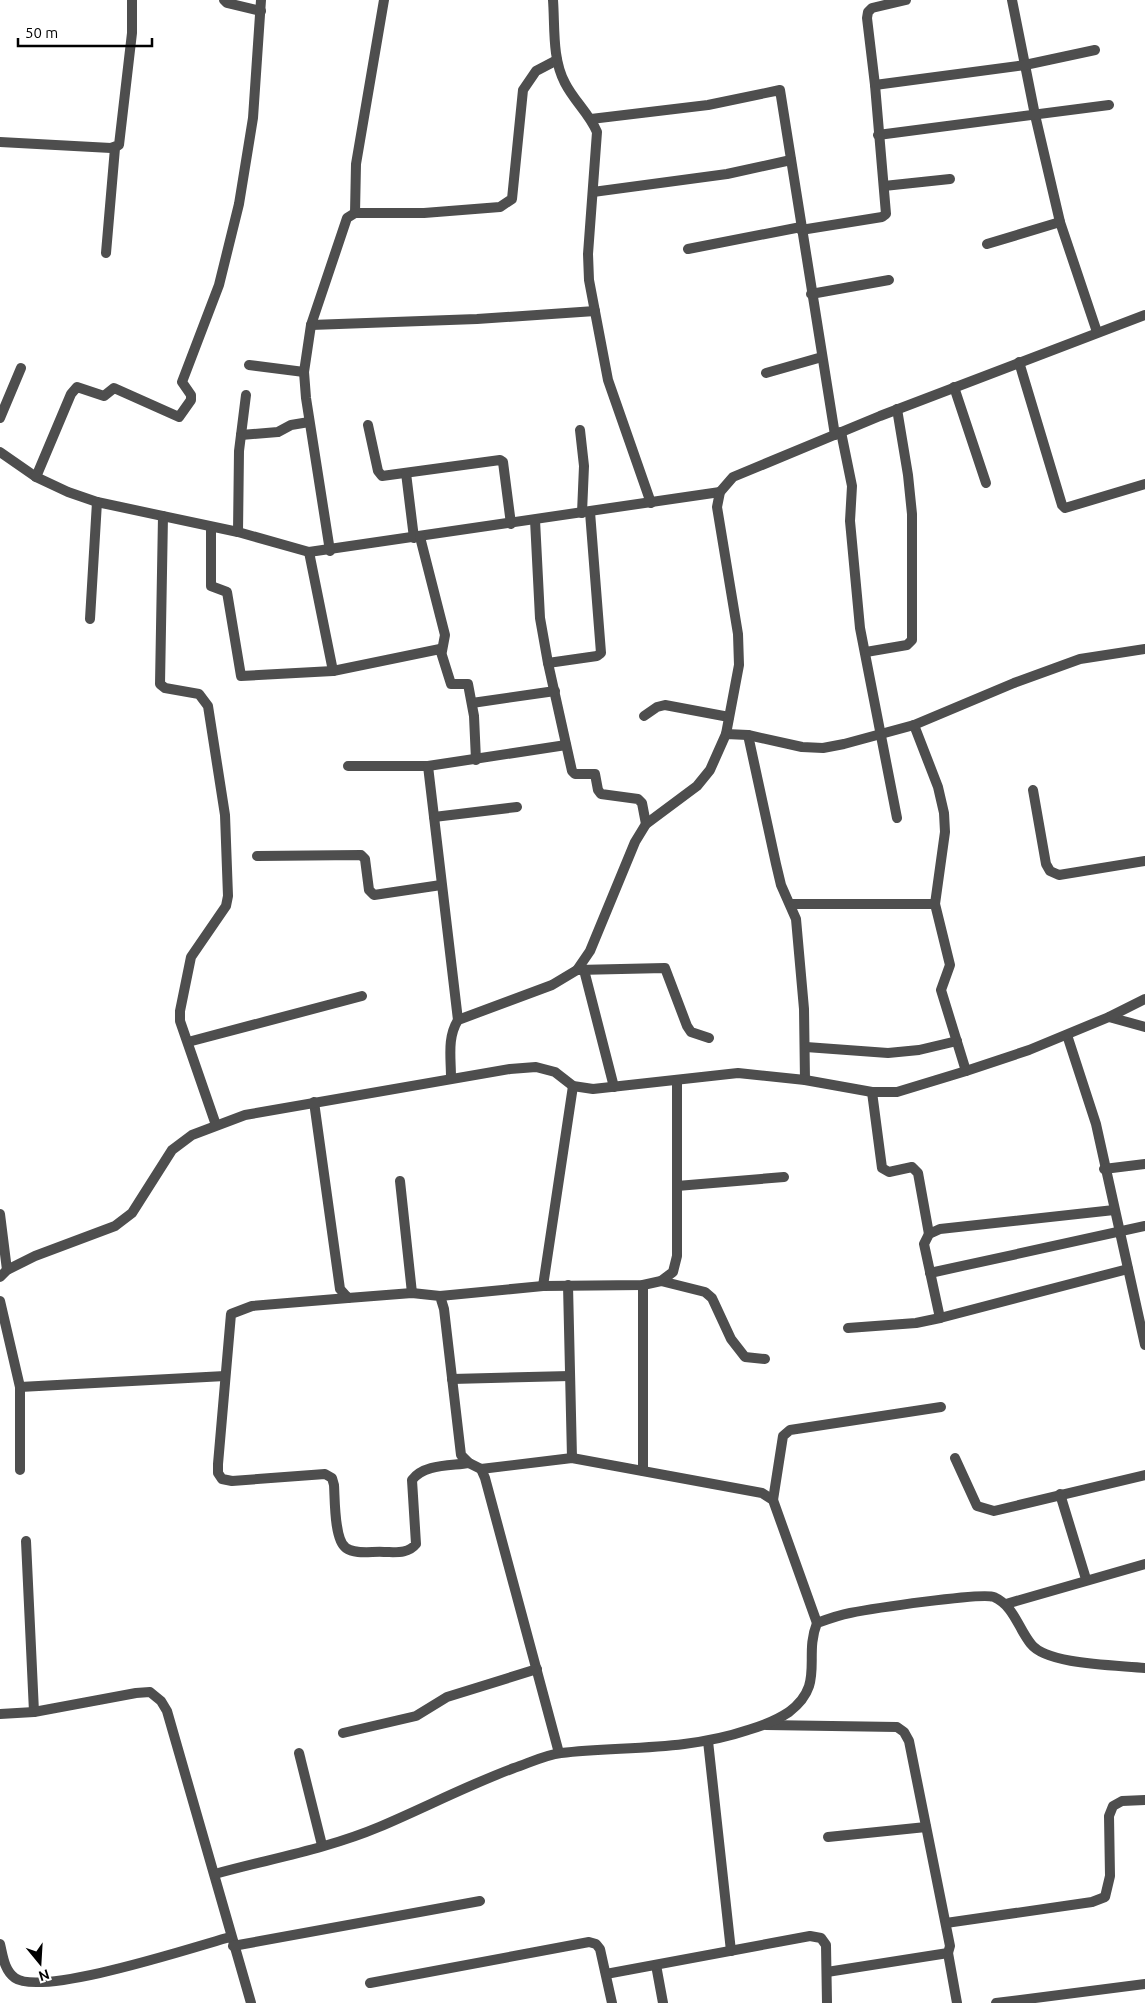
<svg xmlns="http://www.w3.org/2000/svg" width="1145" height="2003" font-family="Ubuntu,sans-serif">
<rect width="100%" height="100%" fill="#fff"/>
<g fill="none" stroke-linecap="round" stroke-linejoin="round">
<polyline stroke="#4e4e4e" stroke-width="10" points="661,1281 705,1292 712,1298 731,1339 745,1357 765,1359"/>
<g stroke="#4e4e4e" stroke-width="10">
<polyline points="224,0 227,3 261,11"/>
<path d="M553 0C555 27 552 59 565 83 574 101 589 113 597 132L588 254 589 280 608 380 651 503"/>
<polyline points="1012,0 1035,115 1060,222 1097,332"/>
<polyline points="875,85 1025,65 1095,50"/>
<polyline points="591,119 708,105 780,90 835,435"/>
<polyline points="878,135 1109,105"/>
<polyline points="0,142 111,148 119,145 132,33 132,0"/>
<polyline points="884,186 950,179"/>
<polyline points="593,192 727,174 791,160"/>
<polyline points="355,213 356,164 384,0"/>
<polyline points="801,230 882,217 886,214 875,85 867,18 868,12 872,8 906,0"/>
<polyline points="987,244 1060,222"/>
<polyline points="688,249 801,227"/>
<polyline points="106,253 115,148"/>
<polyline points="811,294 889,280"/>
<polyline points="311,325 477,319 595,311"/>
<polyline points="1019,362 1062,505 1065,508 1145,484"/>
<polyline points="249,365 304,372"/>
<polyline points="766,373 822,357"/>
<polyline points="954,387 986,483"/>
<polyline points="0,418 21,368"/>
<polyline points="368,425 378,471 382,476 500,460 503,462 511,524"/>
<polyline points="580,430 584,466 582,513"/>
<polyline points="841,432 852,486 850,521 860,628 897,818"/>
<polyline points="241,435 278,432 291,425 309,422"/>
<polyline points="0,452 36,477 68,492 97,502 238,532 309,552 720,492"/>
<polyline points="406,473 414,538"/>
<polyline points="36,477 71,394 77,387 104,396 114,388 179,417 191,400 191,395 182,382 219,285 239,204 253,118 261,0"/>
<polyline points="163,516 160,684 165,688 199,694 208,706 225,815 228,896 226,906 191,957 180,1011 180,1021 216,1125"/>
<polyline points="535,520 540,618 548,663 572,771 575,774 595,774 598,790 601,794 638,799 642,803 646,824"/>
<polyline points="211,527 211,586 227,592 241,676 333,671 440,649 451,684 468,684 474,716 476,760"/>
<polyline points="238,532 239,451 246,395"/>
<polyline points="420,537 445,635 442,651"/>
<polyline points="330,551 306,398 304,372 311,325 347,218 355,213 424,213 500,207 512,199 523,90 536,71 557,60"/>
<polyline points="309,552 333,671"/>
<polyline points="90,619 97,502"/>
<polyline points="866,652 907,645 912,640 912,514 908,475 897,409"/>
<polyline points="548,663 597,656 601,653 590,512"/>
<polyline points="472,703 555,691"/>
<polyline points="644,716 657,707 665,705 729,717"/>
<polyline points="914,725 938,787 944,813 945,832 935,904 950,965 941,990 966,1071"/>
<polyline points="726,734 739,665 738,634 717,507 720,492 733,477 880,416 1145,315"/>
<polyline points="748,735 776,864 781,885 796,919 804,1009 805,1080"/>
<polyline points="348,766 428,766 566,745"/>
<polyline points="428,766 458,1020"/>
<polyline points="1033,790 1046,864 1050,871 1059,875 1145,861"/>
<polyline points="434,817 517,807"/>
<polyline points="257,856 361,855 365,859 369,890 374,895 441,885"/>
<polyline points="791,904 935,904"/>
<polyline points="577,970 665,968 687,1026 691,1032 709,1038"/>
<polyline points="584,970 614,1087"/>
<polyline points="1109,1017 1145,1027"/>
<polyline points="1067,1035 1096,1124 1145,1345"/>
<polyline points="188,1042 362,996"/>
<polyline points="806,1047 888,1053 919,1050 957,1041"/>
<path d="M451 1078C451 1057 447 1038 458 1020L552 985 577 970 590 951 635 842 646 824 697 786 710 770 726 734 748 735 802 747 823 748 844 744 914 725 1014 683 1080 659 1145 649"/>
<polyline points="872,1092 882,1168 889,1172 912,1167 918,1173 929,1234"/>
<polyline points="314,1102 340,1289 348,1298 412,1293 440,1296 444,1309 461,1455 469,1463 481,1469 485,1478 559,1753"/>
<polyline points="1104,1169 1145,1164"/>
<polyline points="400,1181 412,1293"/>
<polyline points="677,1186 784,1177"/>
<polyline points="0,1214 7,1270"/>
<polyline points="930,1273 1145,1226"/>
<polyline points="0,1277 7,1270 35,1256 115,1226 132,1213 172,1150 192,1135 245,1115 510,1069 536,1067 555,1072 573,1086 593,1089 738,1073 805,1080 872,1092 897,1092 966,1071 1029,1050 1109,1017 1145,999"/>
<polyline points="568,1285 572,1458"/>
<polyline points="643,1285 643,1471"/>
<polyline points="543,1286 573,1086"/>
<polyline points="440,1296 543,1286 643,1285 661,1281 673,1272 677,1256 677,1081"/>
<path d="M348 1298 252 1306 231 1314 218 1464V1473L222 1479 232 1481 325 1474 332 1478 334 1485C335 1499 334 1540 346 1548 355 1555 373 1551 384 1552 396 1552 408 1554 416 1544L412 1480C424 1464 450 1466 469 1463"/>
<polyline points="0,1301 20,1387 20,1470"/>
<polyline points="940,1318 924,1244 929,1234 940,1229 1114,1210"/>
<polyline points="848,1328 916,1323 940,1318 1128,1269"/>
<polyline points="452,1379 570,1376"/>
<polyline points="20,1387 225,1376"/>
<polyline points="955,1458 977,1506 994,1511 1145,1475"/>
<polyline points="481,1469 572,1458 762,1493 773,1500 817,1623"/>
<polyline points="1060,1494 1086,1579"/>
<polyline points="773,1500 783,1436 790,1430 941,1407"/>
<polyline points="26,1541 34,1712"/>
<polyline points="1006,1604 1145,1564"/>
<polyline points="0,1714 34,1712 136,1693 150,1692 161,1701 167,1711 251,2003"/>
<polyline points="766,1725 897,1727 904,1732 909,1741 950,1946 948,1953 827,1972"/>
<polyline points="343,1733 416,1716 447,1697 537,1669"/>
<polyline points="708,1741 731,1951"/>
<polyline points="299,1753 322,1845"/>
<polyline points="828,1837 926,1827"/>
<path d="M215 1874C269 1859 327 1849 379 1827 424 1808 468 1785 514 1768 529 1763 545 1755 561 1753 624 1746 686 1751 748 1730 762 1726 777 1720 789 1712 826 1684 803 1658 817 1623 828 1619 839 1615 850 1613 870 1609 982 1592 994 1597 1014 1606 1018 1628 1031 1644 1047 1665 1118 1665 1145 1668"/>
<polyline points="946,1923 1092,1902 1105,1897 1110,1876 1109,1816 1113,1806 1122,1801 1145,1800"/>
<path d="M0 1944C3 1956 4 1970 15 1978 42 1997 194 1947 230 1937"/>
<polyline points="233,1946 480,1901"/>
<polyline points="948,1953 957,2003"/>
<polyline points="656,1965 663,2003"/>
<polyline points="606,1974 810,1936 821,1938 826,1945 827,2003"/>
<polyline points="370,1983 589,1942 596,1944 600,1949 612,2003"/>
<polyline points="996,2003 1145,1984"/>
</g>
</g>
<g transform="translate(40 1963) rotate(162)" stroke="#ffffff" stroke-width="4" paint-order="stroke">
<path d="M0-4L9 19L0 12L-9 19Z" fill="#000000"/>
<text y="-8" font-size="14" font-weight="bold" text-anchor="middle" fill="#000000">N</text>
</g>
<path d="M18 38v8h134v-8" fill="none" stroke="#000000" stroke-width="2.5"/>
<text x="25" y="38" font-size="15" fill="#000000" stroke="#ffffff" stroke-width="4" paint-order="stroke">50 m</text>
</svg>
